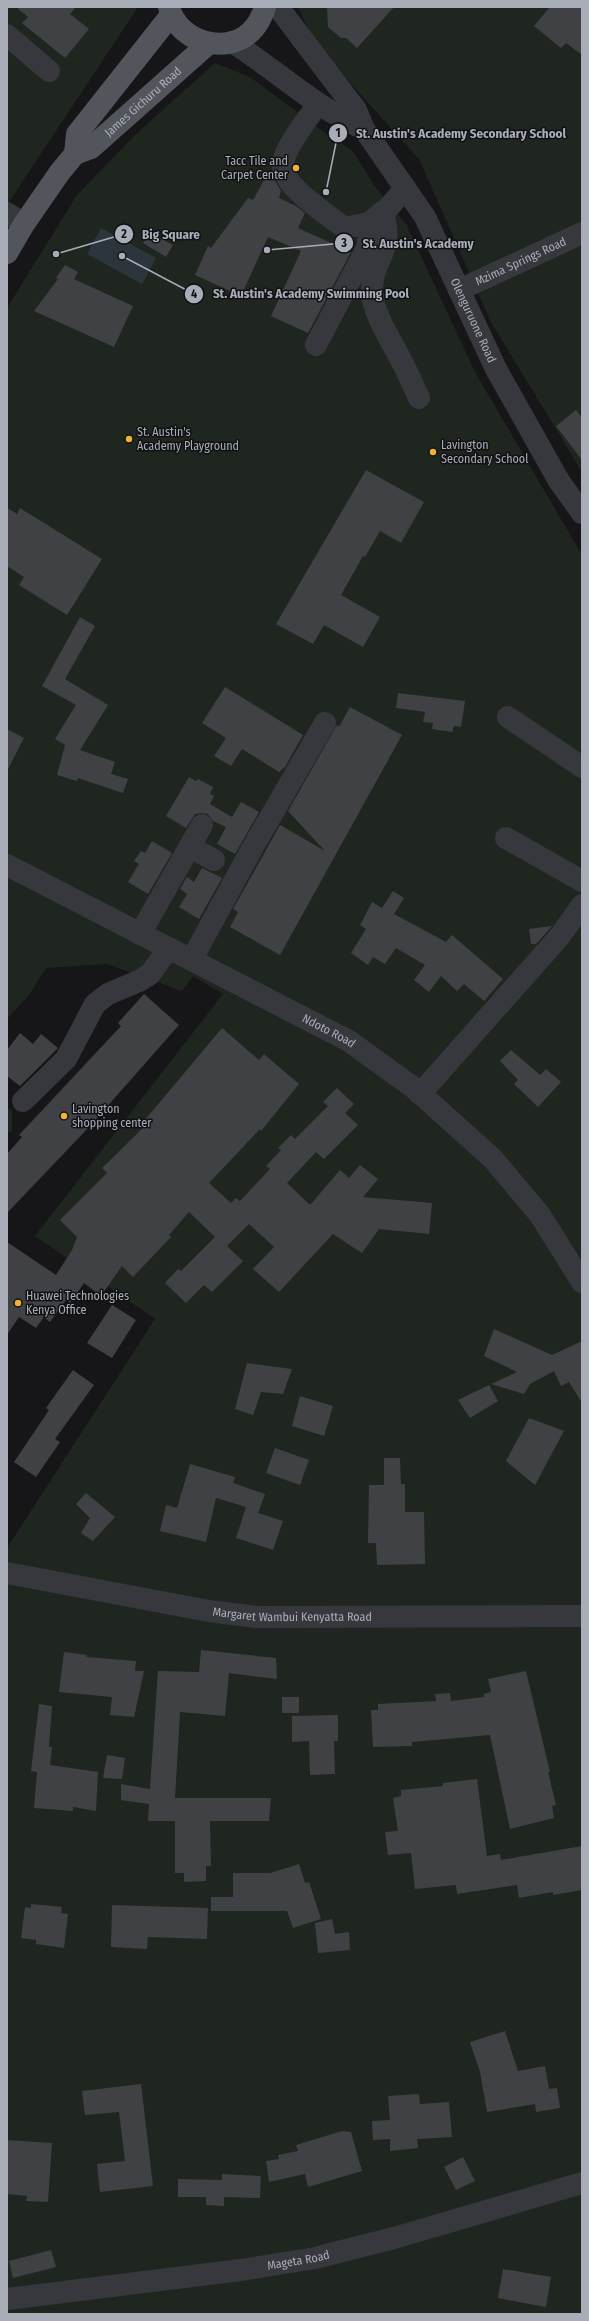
<svg xmlns="http://www.w3.org/2000/svg" width="589" height="2321" font-family="'Fira Sans Condensed',sans-serif">
<rect width="100%" height="100%" fill="#161618"/>
<g fill="#1e261f">
<polygon points="7,7 138,7 7,205"/>
<polygon points="298,7 582,7 582,472 491,322 419,159 317,46"/>
<polygon points="215,63 250,77 328,135 352,150 376,188 406,224 475,372 582,555 582,2314 7,2314 7,1548 155,1319 35,1236 223,994 193,976 182,991 107,964 46,968 29,995 7,1019 7,308 77,195 136,134"/>
<polygon points="7,1108 12,1110 12,1132 7,1132"/>
</g>
<polygon fill="#2c353c" points="101,228 156,258 142,284 87,254"/>
<g fill="#404145">
<polygon points="16,7 76,7 70,14 89,29 65,58 22,23 28,17"/>
<polygon points="327,7 394,7 357,48 346,38 341,38 328,27"/>
<polygon points="550,7 582,7 582,55 566,43 561,48 534,26"/>
<polygon points="269,171 281,191 279,198 296,206 305,213 298,228 351,252 308,333 271,316 301,251 268,237 241,296 195,275 208,246 211,248 248,198 253,200"/>
<polygon points="150,232 173,245 166,257 143,243"/>
<polygon points="65,265 78,272 74,279 133,306 114,347 34,311 58,279 56,278"/>
<polygon points="576,410 582,418 582,460 556,426"/>
<polygon points="366,470 424,502 401,543 380,531 365,557 363,556 341,595 380,617 363,647 324,625 313,644 276,624"/>
<polygon points="7,508 17,514 20,508 102,559 67,615 19,585 24,577 7,566"/>
<polygon points="80,617 95,626 65,679 108,705 80,750 115,762 111,774 128,779 123,793 78,778 77,781 57,775 65,745 55,739 76,705 42,686"/>
<polygon points="225,687 303,735 285,767 279,772 242,749 231,766 214,756 226,738 202,723"/>
<polygon points="398,693 465,701 461,727 454,726 452,732 432,729 433,723 423,722 425,712 396,708"/>
<polygon points="350,707 402,735 280,955 230,927 238,912 233,909 280,825 325,851 288,811 337,725 339,727"/>
<polygon points="7,729 24,738 7,771"/>
<polygon points="189,777 196,781 198,779 213,787 210,794 214,796 210,804 232,817 241,802 259,812 235,854 217,844 226,827 213,821 208,814 202,813 195,814 186,828 166,816"/>
<polygon points="152,841 172,853 148,894 128,882 139,864 134,861 141,851 145,853"/>
<polygon points="202,868 222,878 199,919 179,907 187,894 180,889 187,877 194,882"/>
<polygon points="393,891 404,898 394,914 446,942 452,935 503,979 484,1001 464,984 457,991 441,976 429,992 414,980 425,965 396,948 385,964 373,957 368,965 351,953 366,929 360,925 372,902 382,908"/>
<polygon points="552,926 536,944 531,944 529,929"/>
<polygon points="144,994 179,1025 90,1126 7,1213 7,1154 22,1137 19,1135 121,1026 118,1023"/>
<polygon points="222,1028 259,1060 264,1054 299,1084 261,1131 260,1129 209,1183 231,1203 236,1198 240,1201 270,1169 266,1166 281,1150 278,1148 291,1135 295,1139 328,1106 323,1102 337,1088 354,1104 345,1113 358,1125 324,1159 316,1152 287,1183 310,1205 340,1170 349,1178 360,1165 378,1179 363,1197 432,1203 429,1234 379,1229 362,1253 333,1234 279,1292 253,1269 274,1247 249,1224 227,1246 243,1261 212,1292 204,1285 186,1303 165,1283 178,1269 181,1271 215,1237 189,1212 169,1235 171,1237 133,1277 122,1266 101,1296 84,1283 70,1303 66,1300 50,1322 44,1317 36,1328 19,1317 7,1335 7,1242 56,1275 72,1250 77,1237 60,1220 107,1173 102,1168 147,1124 144,1121"/>
<polygon points="20,1033 33,1044 41,1034 58,1048 20,1086 7,1076 7,1050"/>
<polygon points="511,1050 540,1075 546,1069 561,1082 538,1107 514,1084 518,1080 500,1061"/>
<polygon points="112,1305 136,1320 112,1358 87,1343"/>
<polygon points="494,1329 552,1355 582,1341 582,1403 569,1382 561,1386 554,1371 530,1384 524,1394 491,1384 517,1372 484,1356"/>
<polygon points="247,1363 292,1369 283,1394 261,1392 253,1415 235,1409"/>
<polygon points="73,1370 94,1385 55,1439 60,1442 36,1477 14,1462 49,1410 46,1408"/>
<polygon points="489,1385 498,1401 470,1418 458,1400"/>
<polygon points="300,1396 333,1406 324,1436 292,1426"/>
<polygon points="529,1418 564,1431 535,1485 506,1461"/>
<polygon points="275,1448 309,1460 300,1485 266,1473"/>
<polygon points="384,1458 400,1458 401,1484 405,1484 405,1512 424,1512 425,1564 377,1565 376,1543 368,1543 369,1485 384,1485"/>
<polygon points="190,1464 235,1477 233,1483 265,1494 258,1513 283,1521 273,1550 236,1538 246,1507 216,1498 206,1542 160,1531 166,1505 177,1508"/>
<polygon points="86,1493 115,1517 93,1541 81,1533 90,1518 76,1504"/>
<polygon points="201,1650 276,1658 277,1679 229,1673 225,1716 180,1712 175,1798 271,1798 269,1821 210,1821 211,1866 206,1866 206,1881 184,1882 184,1873 175,1873 175,1821 148,1821 149,1804 121,1800 121,1784 150,1789 158,1671 199,1672"/>
<polygon points="64,1652 87,1655 86,1657 136,1661 135,1671 144,1671 134,1717 110,1715 112,1697 59,1692"/>
<polygon points="526,1671 550,1772 548,1772 556,1805 552,1806 554,1818 510,1829 490,1735 412,1742 412,1746 373,1747 371,1710 378,1710 378,1704 436,1701 435,1694 450,1693 451,1701 484,1697 484,1694 491,1692 488,1679"/>
<rect x="282" y="1697" width="17" height="16"/>
<polygon points="39,1704 52,1706 49,1747 52,1747 50,1765 98,1772 96,1811 73,1807 73,1811 34,1808 37,1772 31,1771"/>
<polygon points="338,1715 338,1741 334,1741 335,1774 310,1775 309,1741 292,1742 292,1716"/>
<polygon points="107,1755 125,1758 122,1779 103,1778"/>
<polygon points="477,1779 487,1856 500,1854 501,1860 582,1846 582,1890 553,1895 553,1892 519,1898 517,1885 457,1894 456,1885 415,1889 411,1853 388,1855 385,1832 398,1831 393,1798 401,1796 401,1790 443,1786 443,1783"/>
<polygon points="299,1864 305,1883 309,1882 321,1919 293,1928 287,1911 211,1911 211,1897 233,1897 233,1873 270,1873"/>
<polygon points="31,1904 62,1907 61,1913 68,1914 64,1948 36,1944 36,1940 21,1938 25,1907 31,1908"/>
<polygon points="112,1905 208,1908 207,1939 148,1937 147,1949 111,1947"/>
<polygon points="332,1919 335,1934 349,1932 350,1950 318,1953 315,1923"/>
<polygon points="505,2031 518,2071 545,2066 549,2089 557,2088 560,2108 536,2112 535,2104 487,2112 480,2072 470,2042"/>
<polygon points="141,2084 153,2186 100,2192 97,2164 125,2161 119,2112 85,2115 82,2091"/>
<polygon points="419,2094 420,2104 449,2102 452,2137 417,2139 418,2148 390,2151 390,2139 373,2140 372,2121 390,2120 388,2096"/>
<polygon points="342,2131 351,2132 362,2171 308,2187 305,2174 269,2182 266,2161 279,2159 278,2155 298,2151 296,2145"/>
<polygon points="7,2140 52,2143 48,2202 26,2201 27,2196 7,2194"/>
<polygon points="463,2157 475,2181 456,2190 444,2167"/>
<polygon points="222,2174 261,2176 260,2198 224,2197 224,2206 206,2205 206,2197 178,2197 178,2179 222,2180"/>
<polygon points="51,2250 56,2267 13,2278 9,2261"/>
<polygon points="503,2269 551,2277 546,2307 498,2298"/>
</g>
<g fill="none" stroke-linecap="round" stroke-linejoin="round">
<g stroke="#37383d" stroke-width="22">
<path id="s1" d="M278 7 356 110 364 129 425 217 496 369 559 481 582 513"/>
<polyline points="7,35 49,71"/>
<path d="M232 42C278 71 314 107 364 129"/>
<path d="M318 104C308 119 283 148 283 166 282 185 330 217 345 228L369 223 390 206 405 188"/>
<path d="M382 212C397 251 370 259 372 294 374 316 394 345 403 364 409 375 414 387 419 398"/>
<polyline points="7,213 24,224"/>
<path id="s2" d="M459 290 582 233"/>
<polyline points="316,345 368,246 369,223"/>
<polyline points="508,717 582,767"/>
<polyline points="506,838 582,881"/>
<polyline points="190,847 214,860"/>
<path id="s3" d="M7 865 349 1041 414 1088 493 1159 540 1215 582 1282"/>
<polyline points="140,934 202,825"/>
<polyline points="192,959 254,845 325,723"/>
<polyline points="420,1094 560,936 582,905"/>
<polyline points="23,1101 66,1059 95,1004 108,994 141,980 150,974 169,948"/>
<path id="s4" d="M7 1573 209 1611 257 1617 582 1616"/>
<path id="s5" d="M7 2299 241 2270 315 2258 394 2238 582 2183"/>
</g>
<g stroke="#53555c" stroke-width="22">
<path d="M169 7C179 46 238 59 259 21 261 17 264 12 265 7"/>
<polyline points="75,154 77,134 171,15"/>
<path id="s6" d="M7 253 24 224 60 172 75 154 91 148 208 44"/>
</g>
</g>
<g fill="#f2b134" stroke="#111113" stroke-width="1.5">
<circle cx="296" cy="168" r="4"/>
<circle cx="129" cy="439" r="4"/>
<circle cx="433" cy="452" r="4"/>
<circle cx="64" cy="1116" r="4"/>
<circle cx="18" cy="1303" r="4"/>
</g>
<g text-anchor="middle" dominant-baseline="central" stroke-width="3" stroke-linejoin="round" paint-order="stroke">
<g font-size="12" fill="#a8adb8" stroke="#111113">
<text stroke="none"><textPath href="#s6" startOffset="207">James Gichuru Road</textPath></text>
<text stroke="none"><textPath href="#s2" startOffset="68">Mzima Springs Road</textPath></text>
<text stroke="none"><textPath href="#s1" startOffset="371">Olenguruone Road</textPath></text>
<text stroke="none"><textPath href="#s3" startOffset="362">Ndoto Road</textPath></text>
<text stroke="none"><textPath href="#s4" startOffset="289">Margaret Wambui Kenyatta Road</textPath></text>
<text stroke="none"><textPath href="#s5" startOffset="294">Mageta Road</textPath></text>
</g>
<g font-size="12" fill="#a8adb8" stroke="#111113" text-anchor="start">
<text x="288" y="161" text-anchor="end">Tacc Tile and<tspan x="288" dy="14">Carpet Center</tspan></text>
<text x="137" y="432">St. Austin's<tspan x="137" dy="14">Academy Playground</tspan></text>
<text x="441" y="445">Lavington<tspan x="441" dy="14">Secondary School</tspan></text>
<text x="72" y="1109">Lavington<tspan x="72" dy="14">shopping center</tspan></text>
<text x="26" y="1296">Huawei Technologies<tspan x="26" dy="14">Kenya Office</tspan></text>
</g>
</g>
<path fill="none" stroke="#a8adb8" stroke-width="1.5" d="M326 192L338 133M56 254L124 234M267 250L344 243M122 256L194 294"/>
<g fill="#a8adb8" stroke="#111113" stroke-width="1.5">
<circle cx="326" cy="192" r="4"/>
<circle cx="56" cy="254" r="4"/>
<circle cx="267" cy="250" r="4"/>
<circle cx="122" cy="256" r="4"/>
<circle cx="338" cy="133" r="10"/>
<circle cx="124" cy="234" r="10"/>
<circle cx="344" cy="243" r="10"/>
<circle cx="194" cy="294" r="10"/>
</g>
<g font-size="12" text-anchor="middle" font-weight="bold" fill="#111">
<text x="338" y="137">1</text>
<text x="124" y="238">2</text>
<text x="344" y="247">3</text>
<text x="194" y="298">4</text>
</g>
<g font-size="13" text-anchor="middle" font-weight="bold" fill="#a8adb8" stroke="#111113" stroke-width="3" stroke-linejoin="round" paint-order="stroke">
<text x="461" y="138">St. Austin's Academy Secondary School</text>
<text x="171" y="239">Big Square</text>
<text x="418" y="248">St. Austin's Academy</text>
<text x="311" y="298">St. Austin's Academy Swimming Pool</text>
</g>
<rect width="589" height="2321" fill="none" stroke="#a8adb8" stroke-width="16"/>
</svg>
